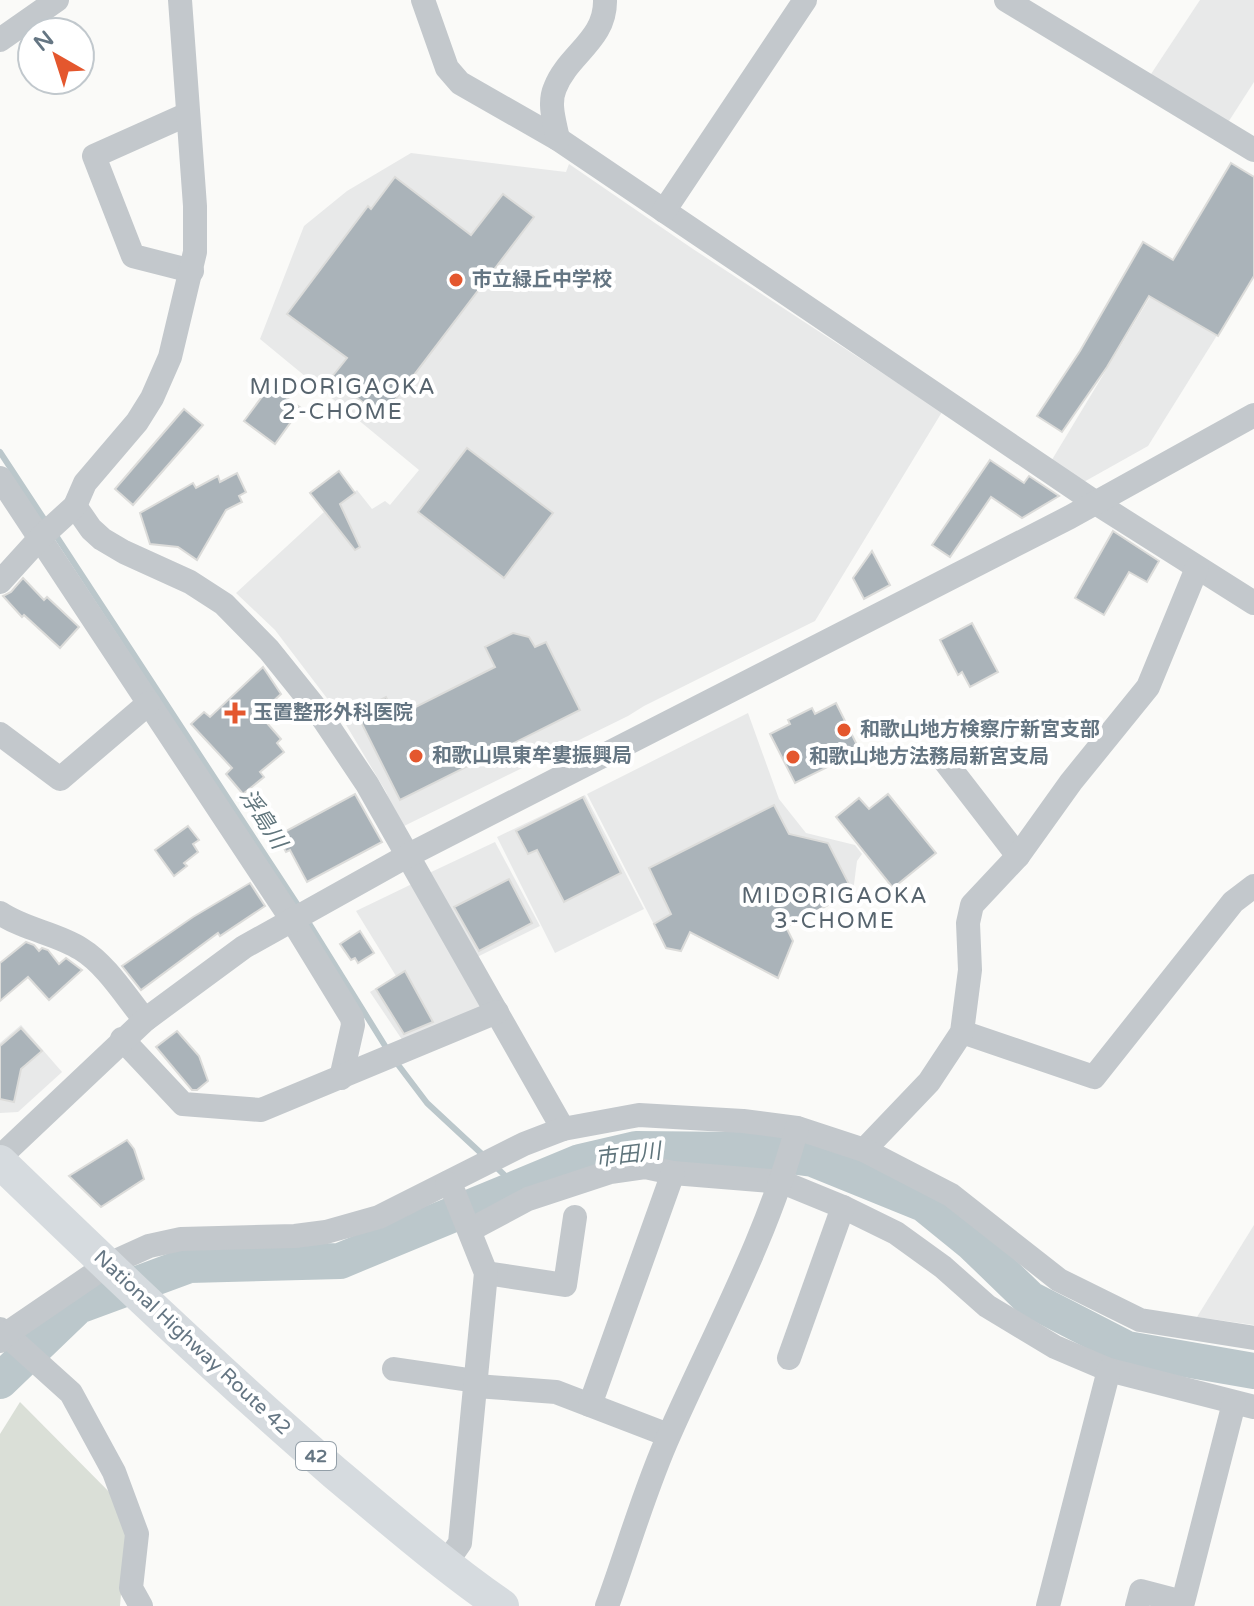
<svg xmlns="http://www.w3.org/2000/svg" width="1254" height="1606" font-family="'Varela Round','Noto Sans JP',sans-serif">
<rect width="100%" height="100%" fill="#fafaf8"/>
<g fill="#e8e9e9">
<polygon points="1200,0 1254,0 1254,82 1227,124 1149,77"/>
<polygon points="411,153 566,172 569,164 693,249 942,412 815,621 644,706 628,716 400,828 386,792 342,718 275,630 236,593 324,512 326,514 357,490 372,509 385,501 390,505 419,470 260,339 304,226 347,191"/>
<polygon points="1231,163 1254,177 1254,276 1148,446 1082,483 1050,463"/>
<polygon points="748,713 779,799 806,833 855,845 862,854 857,861 853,892 786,927 793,941 778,978 690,933 666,948 587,794"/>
<polygon points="585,795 644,909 555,953 497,837"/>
<polygon points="495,842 540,926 475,958 427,874"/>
<polygon points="412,884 485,1006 405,1044 370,992 396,976 356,911"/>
<polygon points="21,1025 62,1072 18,1112 0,1113 0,1043"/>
<polygon points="1254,1225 1254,1325 1197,1317"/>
</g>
<polygon fill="#dadfd7" points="20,1402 128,1511 120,1606 0,1606 0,1434"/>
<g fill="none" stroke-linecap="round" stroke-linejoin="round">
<g stroke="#bbc7cb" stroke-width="6">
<polyline points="0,452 46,522"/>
<polyline points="53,531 301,910"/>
<polyline points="307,920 387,1049"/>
<polyline points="396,1062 427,1103 484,1156"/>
<polyline points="495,1166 517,1187"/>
</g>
<polyline stroke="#bbc7cb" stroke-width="36" points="0,1381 78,1306 189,1265 340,1261 580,1162 636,1149 743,1150 813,1159 924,1204 972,1243 1030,1299 1127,1349 1254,1371"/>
</g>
<g fill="#aab3b9" stroke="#dcdcda" stroke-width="2">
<polygon points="1231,163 1254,177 1254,276 1218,336 1149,296 1107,367 1062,432 1037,416 1080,351 1143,242 1173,260"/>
<polygon points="395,177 471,235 503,194 534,217 382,417 331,378 347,358 287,314 368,206 371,209"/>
<polygon points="270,386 301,408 275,444 244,421"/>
<polygon points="184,409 203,425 133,505 115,489"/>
<polygon points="467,448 553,513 504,578 418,512"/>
<polygon points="990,460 1024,483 1029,476 1059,496 1022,518 991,497 950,557 932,545"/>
<polygon points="339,471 355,493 340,504 360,547 355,550 310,493"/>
<polygon points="237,473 246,492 239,496 242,502 226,510 197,560 178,547 150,544 140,513 193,483 196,488 218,476 220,482"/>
<polygon points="1113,531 1159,561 1147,582 1129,572 1104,615 1075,598"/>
<polygon points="872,551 890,585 864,599 853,578"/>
<polygon points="23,578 44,600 47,597 79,627 60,648 24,615 22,617 3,596 11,592"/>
<polygon points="972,623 998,672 970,687 962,672 958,675 940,640"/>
<polygon points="513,633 529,637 535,647 546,642 580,710 400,800 356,712 386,697 396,717 495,667 485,647"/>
<polygon points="263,667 281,694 259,714 281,739 277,743 284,752 260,772 264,777 243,794 226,774 232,768 191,724 204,712 210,717"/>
<polygon points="836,703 860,751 795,783 770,734 790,724 788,720 812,708 815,714"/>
<polygon points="355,794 382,842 307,882 290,850 286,852 277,836"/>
<polygon points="888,794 936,853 893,888 836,817 859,798 869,809"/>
<polygon points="583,797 621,873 564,902 537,850 528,854 516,831"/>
<polygon points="774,805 789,834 828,843 853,892 786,927 793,941 778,978 690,932 681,951 666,948 654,924 671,914 649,868"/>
<polygon points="188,826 199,840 193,844 198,852 184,863 187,866 174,876 155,850"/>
<polygon points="509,879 532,923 479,951 454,907"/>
<polygon points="250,883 265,906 220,936 218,933 141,990 122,966 193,917"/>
<polygon points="360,931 374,953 358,963 355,958 351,960 340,944"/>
<polygon points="26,942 34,945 39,951 42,948 48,950 59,964 66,958 82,970 49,1000 28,977 0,1001 0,963"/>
<polygon points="405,971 433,1022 404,1034 376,989"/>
<polygon points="21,1028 42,1051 21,1069 14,1102 0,1099 0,1046"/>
<polygon points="177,1031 199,1056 208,1081 197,1090 192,1090 156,1047"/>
<polygon points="127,1140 134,1149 144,1179 101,1207 69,1176"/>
</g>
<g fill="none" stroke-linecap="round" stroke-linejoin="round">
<g stroke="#c3c8cc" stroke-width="24">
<polyline points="423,0 447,68 460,83 558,139 1096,503 1254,603"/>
<polyline points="1006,0 1254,150"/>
<polyline points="0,40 57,0"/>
<polyline points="188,114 94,156 133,256 192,271"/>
<path d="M558 139C555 123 548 104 555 88 568 54 606 40 605 0"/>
<polyline points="664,211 805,0"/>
<polyline points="0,478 292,920 352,1018 353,1025 341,1078"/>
<polyline points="75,506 91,529 102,539 124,552 190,582 224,604 269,650 318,711 367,784 563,1129"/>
<polyline points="0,582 40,538 75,506 85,483 137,422 152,398 170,357 195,252 195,206 180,0"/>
<polyline points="0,734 60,779 149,703"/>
<polyline points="940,755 1018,856"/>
<path d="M0 913C25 930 56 933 81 949 107 965 126 997 145 1020"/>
<polyline points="962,1032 1094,1077 1233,902 1254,886"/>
<polyline points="122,1039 183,1104 261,1110 497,1012"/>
<polyline points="864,1150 929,1082 962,1032 970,970 968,923 972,905 1018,856 1071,782 1148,687 1197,568"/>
<polyline points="0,1157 145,1020 244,947 407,856 1070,517 1254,415"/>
<polyline points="470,1230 528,1199 610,1172 645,1167 673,1173 782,1182 843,1207 896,1233 943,1267 987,1306 1055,1347 1109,1370 1254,1407"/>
<polyline points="486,1273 565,1285 575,1217"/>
<polyline points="0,1329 71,1393 114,1472 137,1534 131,1588 141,1606"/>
<polyline points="0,1341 6,1334 107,1265 149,1246 181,1239 295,1236 326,1232 379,1217 524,1144 563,1129 639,1115 743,1121 797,1128 864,1150 951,1195 1059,1280 1140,1320 1254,1338"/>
<polyline points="789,1358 843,1207"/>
<polyline points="394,1369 469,1380 476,1386 556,1392 668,1435"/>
<polyline points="590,1405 673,1173"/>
<polyline points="444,1566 460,1543 486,1273 454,1193 447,1183"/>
<path d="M607 1606C628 1549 645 1488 670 1433 715 1332 768 1235 797 1128"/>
<polyline points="1048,1606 1109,1370"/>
<polyline points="1137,1606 1141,1591 1183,1602 1234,1403"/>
</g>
<path stroke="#d6dbdf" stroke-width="34" d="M0 1162C110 1268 219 1373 335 1473 390 1519 443 1565 502 1606"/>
</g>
<g fill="#e4572e" stroke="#fff" stroke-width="3">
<circle cx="456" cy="280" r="8"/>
<path d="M231 701h8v8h8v8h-8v8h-8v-8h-8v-8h8z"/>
<circle cx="844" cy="730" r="8"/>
<circle cx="416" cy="756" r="8"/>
<circle cx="793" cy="757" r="8"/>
</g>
<g text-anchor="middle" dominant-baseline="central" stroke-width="8" stroke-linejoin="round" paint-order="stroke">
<rect fill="#fff" stroke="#939fa8" stroke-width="2" x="296" y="1442" width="40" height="28" rx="6"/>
<g font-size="18" font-weight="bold" fill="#657683">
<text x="316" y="1456">42</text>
</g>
<g font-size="20" font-weight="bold" fill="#657683" stroke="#fff" text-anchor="start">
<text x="472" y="280">市立緑丘中学校</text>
<text x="253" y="713">玉置整形外科医院</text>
<text x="860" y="730">和歌山地方検察庁新宮支部</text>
<text x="432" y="756">和歌山県東牟婁振興局</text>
<text x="809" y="757">和歌山地方法務局新宮支局</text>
</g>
<g font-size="20" fill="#657683" stroke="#fff">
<text transform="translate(192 1343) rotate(43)">National Highway Route 42</text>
</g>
<g font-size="22" letter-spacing="2" fill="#57646e" stroke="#fff">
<text x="343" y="387">MIDORIGAOKA<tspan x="343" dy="25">2-CHOME</tspan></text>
<text x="835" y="896">MIDORIGAOKA<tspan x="835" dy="25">3-CHOME</tspan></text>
</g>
<g font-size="22" font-style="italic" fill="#60757c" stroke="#fff">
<text transform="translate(263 819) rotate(57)">浮島川</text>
<text transform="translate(628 1155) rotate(-7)">市田川</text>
</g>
</g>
<g transform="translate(56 56) rotate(321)"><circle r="38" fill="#ffffff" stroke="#c1c8cd" stroke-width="2"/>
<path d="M0-6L14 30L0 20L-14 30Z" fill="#e4572e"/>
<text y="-12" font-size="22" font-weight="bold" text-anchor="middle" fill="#657683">N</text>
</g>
</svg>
